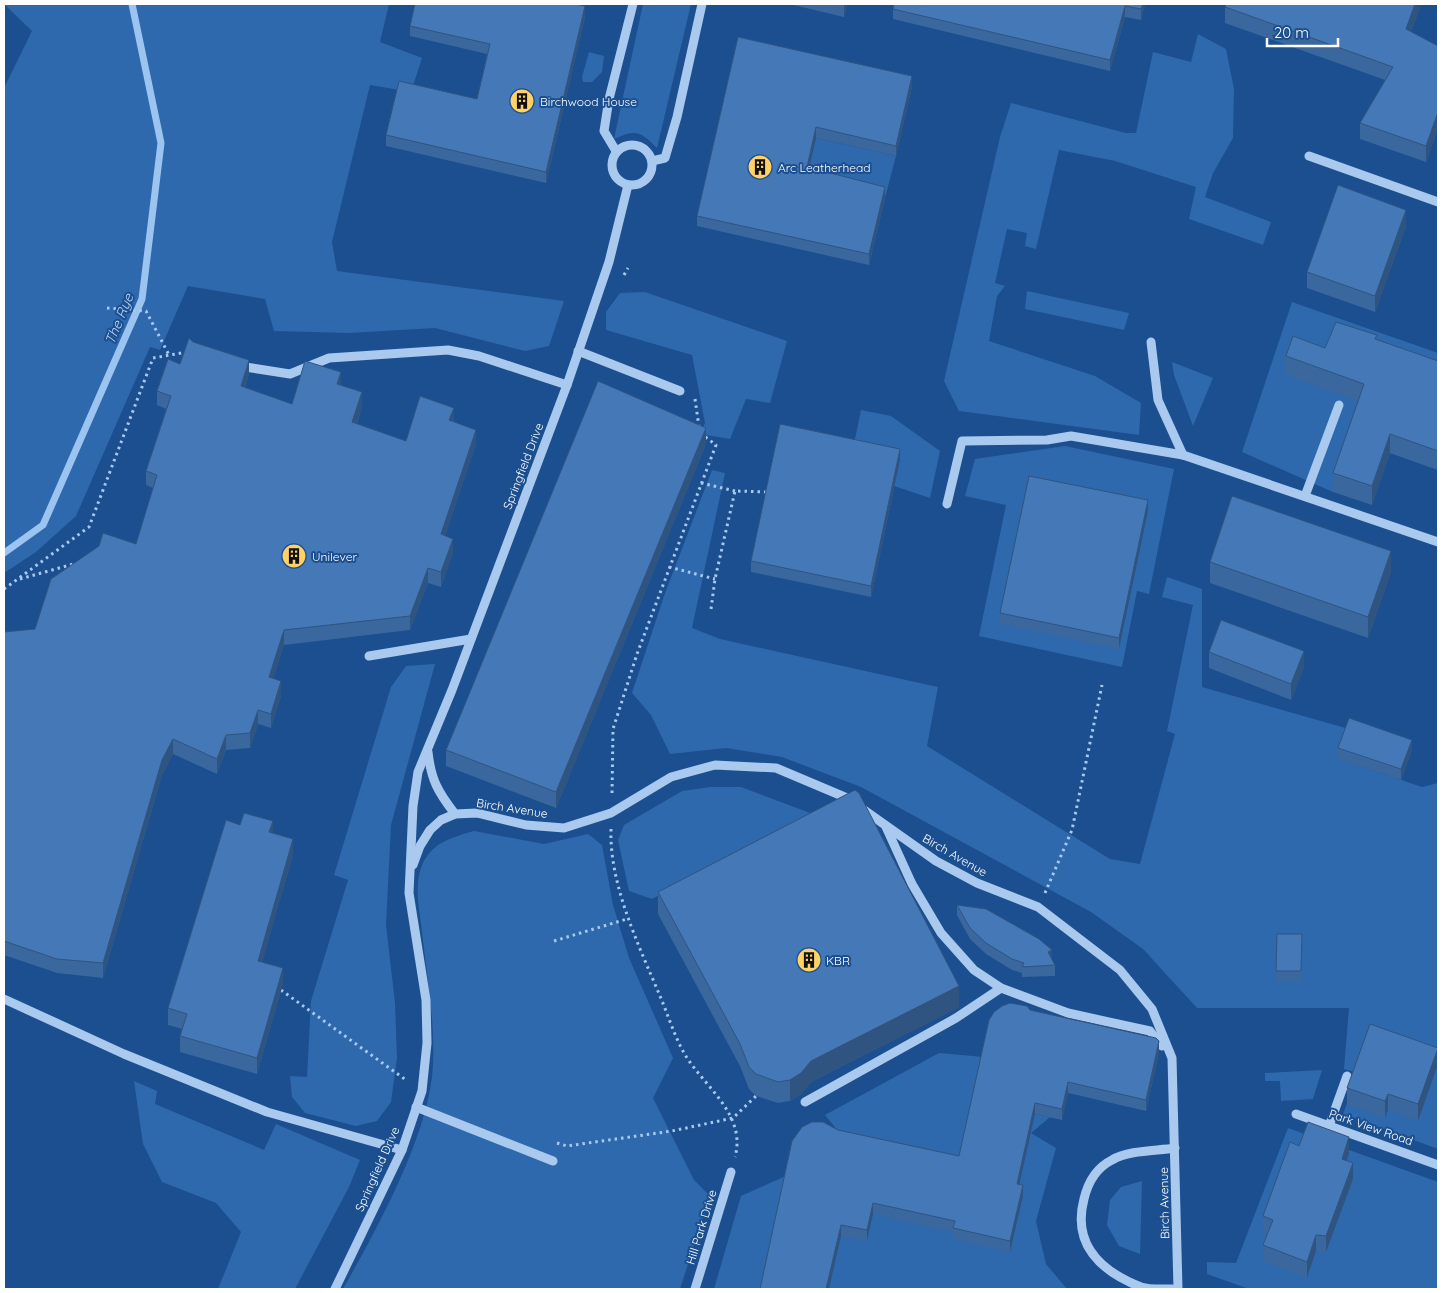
<svg xmlns="http://www.w3.org/2000/svg" width="1442" height="1293" font-family="Quicksand,sans-serif">
<rect width="100%" height="100%" fill="#1b4f8f"/>
<g fill="#2e69ad">
<polygon points="4,4 389,4 380,42 422,58 411,92 370,85 332,242 337,271 564,301 549,346 525,351 435,328 349,333 274,331 265,299 188,286 160,350 150,347 76,516 36,552 4,573 4,88 32,31"/>
<path d="M643 4H691L657 148C640 131 636 129 614 139Z"/>
<polygon points="1198,34 1226,49 1234,89 1233,138 1213,173 1205,197 1271,222 1263,245 1189,219 1196,187 1115,161 1059,150 1036,249 1025,246 1027,233 1007,229 995,283 1005,286 997,296 989,341 1095,376 1141,403 1139,435 959,411 944,381 1000,137 1011,103 1126,133 1136,133 1153,52 1191,62"/>
<polygon points="589,52 604,56 602,72 592,82 583,82 582,77"/>
<polygon points="816,138 896,156 885,198 807,177"/>
<polygon points="1027,291 1129,313 1124,330 1025,309"/>
<polygon points="645,292 787,341 770,403 746,399 730,439 700,434 705,423 692,355 606,330 606,312 620,293"/>
<polygon points="1292,302 1438,353 1438,470 1351,439 1333,492 1242,452"/>
<polygon points="1172,362 1213,378 1193,426 1174,375"/>
<polygon points="861,410 891,416 940,451 930,498 894,486 854,444"/>
<polygon points="1065,446 1174,469 1149,594 1137,591 1122,667 979,636 1006,505 965,496 975,459"/>
<polygon points="712,470 725,473 692,628 720,639 938,687 927,746 1110,859 1140,864 1175,734 1167,731 1193,605 1162,597 1167,577 1202,589 1202,687 1349,729 1339,759 1422,787 1438,783 1438,1149 1343,1114 1358,1073 1344,1069 1349,1008 1197,1008 1143,949 1091,912 861,787 782,757 726,748 670,754 651,715 632,693 664,596"/>
<polygon points="435,664 391,825 386,925 395,1003 397,1058 391,1102 377,1121 356,1126 305,1113 292,1097 290,1076 307,1077 311,1001 348,880 334,875 391,687 406,666"/>
<polygon points="710,787 741,787 813,814 652,899 629,891 618,840 624,825 682,791"/>
<path d="M474 831 544 844 588 834 602 845 613 905 629 958 673 1058 653 1098 694 1180 710 1196 680 1289H343C377 1229 430 1133 433 1065 435 1021 427 976 422 932 420 912 414 888 421 868 430 843 450 838 474 831Z"/>
<polygon points="939,1053 984,1057 1035,1114 1050,1117 1031,1133 1056,1148 1036,1221 1046,1264 1067,1289 714,1289 741,1196 788,1175 847,1142 825,1115"/>
<polygon points="1322,1070 1313,1099 1281,1101 1280,1081 1265,1081 1265,1073"/>
<polygon points="134,1081 157,1091 155,1104 264,1150 276,1124 360,1160 349,1187 295,1289 218,1289 241,1232 216,1203 162,1182 143,1144"/>
<polygon points="1288,1128 1438,1182 1438,1289 1249,1289 1207,1274 1207,1262 1236,1263"/>
<polygon points="1142,1181 1140,1254 1119,1246 1107,1225 1110,1200 1121,1187"/>
</g>
<g fill="none" stroke-linecap="round" stroke-linejoin="round">
<polyline stroke="#9cc4f0" stroke-width="7" points="4,553 43,525 142,299 161,143 132,4"/>
<g stroke="#a9c9ee" stroke-width="3" stroke-dasharray="2.5 4" stroke-linecap="butt">
<polyline points="624,275 628,268"/>
<polyline points="107,308 146,311 169,355"/>
<polyline points="695,399 699,427"/>
<polyline points="701,483 735,491"/>
<polyline points="669,567 715,579"/>
<polyline points="20,579 77,563"/>
<polyline points="4,589 89,527 153,358 187,352"/>
<polyline points="711,609 715,579 735,491 768,492"/>
<polyline points="612,793 613,729 637,654 716,445 704,436"/>
<path d="M611 829C609 884 639 946 660 996 668 1015 674 1035 684 1053 703 1086 747 1114 735 1157"/>
<polyline points="1045,893 1072,830 1102,685"/>
<polyline points="554,941 627,919"/>
<polyline points="281,990 406,1080"/>
<polyline points="557,1143 567,1146 672,1131 733,1118 756,1096"/>
</g>
<g stroke="#a9c9ee" stroke-width="9">
<circle cx="632" cy="165" r="20"/>
<polyline points="616,151 604,131 609,99 633,4"/>
<polyline points="1309,156 1438,202"/>
<polyline points="652,161 665,158 677,117 702,4"/>
<polyline points="1151,342 1158,400 1183,455"/>
<polyline points="578,351 680,391"/>
<polyline points="239,366 290,374 329,358 448,350 479,356 567,385"/>
<polyline points="1305,496 1339,405"/>
<polyline points="947,504 962,441 1047,440 1071,436 1183,455 1438,542"/>
<polyline points="369,656 471,639"/>
<path d="M428 752C431 780 438 792 455 814"/>
<polyline points="886,827 912,884 941,933 974,970 1001,988 1068,1013 1150,1031 1162,1046"/>
<polyline points="413,865 420,846 430,830 441,820 455,814 477,813 526,825 564,828 611,813 671,777 715,765 776,768 847,798 936,861 977,883 1038,907 1120,970 1152,1009 1172,1058 1178,1289"/>
<polyline points="4,999 124,1054 267,1112 402,1150"/>
<polyline points="805,1102 956,1018 1001,988"/>
<polyline points="416,1107 553,1161"/>
<polyline points="1296,1114 1438,1165"/>
<polyline points="1329,1126 1347,1076"/>
<polyline points="335,1289 402,1150 422,1091 427,1043 426,1000 409,893 413,806 418,772 452,690 567,385 609,262 628,185"/>
<polyline points="695,1289 731,1172"/>
<path d="M1172 1289C1162 1289 1150 1290 1141 1287 1100 1271 1072 1244 1084 1199 1088 1182 1096 1168 1112 1160 1129 1150 1156 1151 1175 1148"/>
</g>
</g>
<g fill="#3a679d">
<polygon points="789,4 847,4 844,17"/>
<polygon points="894,4 1145,4 1141,20 1125,17 1110,71 893,19 893,9"/>
<polygon points="1226,4 1421,4 1411,32 1438,46 1438,128 1426,162 1360,139 1360,123 1385,80 1225,23 1225,7"/>
<polygon points="585,17 546,183 386,146 386,135 477,99 487,54 410,36 410,26"/>
<polygon points="738,37 912,87 896,156 816,138 810,167 885,198 869,265 697,226 697,216"/>
<polygon points="1406,226 1375,312 1307,288 1307,272"/>
<polygon points="1377,340 1438,361 1438,470 1390,453 1372,505 1333,492 1333,473 1358,401 1286,375 1286,356 1325,348"/>
<polygon points="193,342 249,374 245,388 292,404 341,386 362,407 357,424 406,441 454,421 476,444 445,536 453,553 441,587 428,583 410,630 284,645 273,679 281,696 271,728 258,724 250,748 226,750 217,774 173,754 162,775 103,978 57,973 4,955 4,632 35,629 136,544 153,488 146,485 146,471 166,409 157,405 157,391 180,364"/>
<polygon points="706,444 556,808 446,766 446,750"/>
<polygon points="900,460 871,597 751,572 751,561"/>
<polygon points="1148,511 1119,649 1000,624 1000,613"/>
<polygon points="1210,562 1391,572 1368,638 1210,583"/>
<polygon points="1209,652 1304,667 1291,700 1209,668"/>
<polygon points="1338,748 1412,750 1401,780 1338,759"/>
<polygon points="240,825 273,833 293,855 262,962 283,984 257,1074 180,1052 180,1036 182,1029 168,1025 168,1008"/>
<polygon points="658,892 959,1007 811,1082 801,1094 790,1101 778,1103 756,1096 749,1089 740,1066 658,914"/>
<polygon points="957,905 1052,960 1055,965 1055,976 1022,977 1022,973 1012,970 986,954 970,939 957,915"/>
<polygon points="1277,934 1302,934 1301,982 1276,982"/>
<polygon points="1030,1010 1159,1052 1146,1111 1068,1093 1062,1120 1035,1114 1019,1184 1023,1196 1010,1252 953,1239 953,1232 873,1214 867,1241 841,1236 829,1289 760,1289 792,1141 838,1130 959,1156"/>
<polygon points="1438,1064 1418,1121 1388,1110 1385,1118 1347,1104 1347,1088"/>
<polygon points="1349,1154 1347,1161 1353,1179 1326,1252 1316,1251 1307,1278 1263,1261 1263,1245 1268,1234 1263,1232 1263,1216"/>
</g>
<g fill="#305480">
<polygon points="844,4 847,4 844,17"/>
<polygon points="1143,4 1145,4 1141,20 1141,9"/>
<polygon points="1415,4 1421,4 1406,46 1406,29"/>
<polygon points="585,6 585,17 546,183 546,172"/>
<polygon points="1125,6 1125,17 1110,71 1110,60"/>
<polygon points="912,76 912,87 896,156 896,146"/>
<polygon points="1438,112 1438,128 1426,162 1426,146"/>
<polygon points="816,127 816,138 807,177 807,167"/>
<polygon points="885,187 885,198 869,265 869,254"/>
<polygon points="1406,210 1406,226 1375,312 1375,296"/>
<polygon points="249,360 249,374 241,401 241,386"/>
<polygon points="341,372 341,386 337,384"/>
<polygon points="362,392 362,407 352,437 352,422"/>
<polygon points="454,408 454,422 449,420"/>
<polygon points="706,428 706,444 556,808 556,792"/>
<polygon points="476,430 476,444 441,548 441,534"/>
<polygon points="1390,434 1390,453 1372,505 1372,486"/>
<polygon points="900,449 900,460 871,597 871,586"/>
<polygon points="1148,500 1148,511 1119,649 1119,638"/>
<polygon points="453,539 453,553 441,587 441,572"/>
<polygon points="1391,551 1391,572 1368,638 1368,617"/>
<polygon points="428,568 428,583 410,630 410,616"/>
<polygon points="284,630 284,645 269,692 269,677"/>
<polygon points="1304,651 1304,667 1291,700 1291,684"/>
<polygon points="281,681 281,696 271,728 271,714"/>
<polygon points="258,710 258,724 250,748 250,733"/>
<polygon points="226,735 226,750 217,774 217,759"/>
<polygon points="173,739 173,754 162,775 103,978 103,963 162,760"/>
<polygon points="1412,740 1412,750 1401,780 1401,769"/>
<polygon points="273,821 273,837 269,832"/>
<polygon points="293,839 293,855 258,977 258,961"/>
<polygon points="1052,950 1052,961 1048,952"/>
<polygon points="283,968 283,984 257,1074 257,1058"/>
<polygon points="959,986 959,1007 811,1082 801,1094 790,1101 790,1080 811,1061"/>
<polygon points="1159,1041 1159,1052 1146,1111 1146,1100"/>
<polygon points="1438,1048 1438,1064 1418,1121 1418,1104"/>
<polygon points="1068,1082 1068,1093 1062,1120 1062,1109"/>
<polygon points="1388,1094 1388,1110 1385,1118 1385,1101"/>
<polygon points="1035,1103 1035,1114 1017,1195 1017,1184"/>
<polygon points="1349,1137 1349,1154 1342,1175 1342,1159"/>
<polygon points="1353,1163 1353,1179 1326,1252 1326,1236"/>
<polygon points="1023,1185 1023,1196 1010,1252 1010,1241"/>
<polygon points="873,1203 873,1214 867,1241 867,1230"/>
<polygon points="841,1225 841,1236 829,1289 826,1289"/>
<polygon points="1316,1235 1316,1251 1307,1278 1307,1262"/>
</g>
<g fill="#4478b7" stroke="#305480">
<polygon points="415,4 574,4 585,6 546,172 386,135 399,81 477,99 490,44 410,26"/>
<polygon points="894,4 1143,4 1141,9 1125,6 1110,60 893,9"/>
<polygon points="1226,4 1415,4 1406,29 1438,46 1438,112 1426,146 1360,123 1393,67 1225,7"/>
<polygon points="738,37 912,76 896,146 816,127 807,167 885,187 869,254 697,216"/>
<polygon points="1338,185 1406,210 1375,296 1307,272"/>
<polygon points="1336,322 1377,335 1375,339 1438,361 1438,451 1390,434 1372,486 1333,473 1364,384 1286,356 1293,336 1325,348"/>
<polygon points="189,338 193,342 249,360 241,386 292,404 305,361 341,372 337,384 362,392 352,422 406,441 420,396 454,408 449,420 476,430 441,534 453,539 441,572 428,568 410,616 284,630 269,677 281,681 271,714 258,710 250,733 226,735 217,759 173,739 162,760 103,963 57,959 4,941 4,632 35,629 51,579 99,546 103,533 136,544 157,475 146,471 171,396 157,391 168,359 180,364"/>
<polygon points="598,381 706,428 556,792 446,750"/>
<polygon points="780,424 900,449 871,586 751,561"/>
<polygon points="1029,476 1148,500 1119,638 1000,613"/>
<polygon points="1232,496 1391,551 1368,617 1210,562"/>
<polygon points="1221,620 1304,651 1291,684 1209,652"/>
<polygon points="1349,718 1412,740 1401,769 1338,748"/>
<polygon points="855,790 859,793 959,986 811,1061 801,1073 790,1080 778,1082 756,1074 749,1067 740,1044 658,892"/>
<polygon points="244,813 273,821 269,832 293,839 258,961 283,968 257,1058 180,1036 187,1014 168,1008 226,820 240,825"/>
<polygon points="957,905 986,909 1039,939 1052,950 1048,952 1055,965 1022,967 1024,963 1012,959 986,943 970,928"/>
<polygon points="1277,934 1302,934 1301,971 1276,971"/>
<polygon points="1010,1003 1027,1006 1030,1010 1156,1038 1159,1041 1146,1100 1068,1082 1062,1109 1035,1103 1017,1184 1023,1185 1010,1241 953,1228 955,1221 873,1203 867,1230 841,1225 826,1289 760,1289 792,1141 802,1127 812,1122 823,1122 838,1130 959,1156 989,1020 994,1012 1002,1006"/>
<polygon points="1370,1024 1438,1048 1418,1104 1388,1094 1385,1101 1347,1088"/>
<polygon points="1308,1122 1349,1137 1342,1159 1353,1163 1326,1236 1316,1235 1307,1262 1263,1245 1273,1220 1263,1216 1290,1142 1299,1146"/>
</g>
<defs>
<symbol id="building-disc" viewBox="-11 -11 22 22"><circle r="9.5" fill="#ffd166" stroke="#1b4f8f"/><path d="M-4-6H4V6H1V3H-1V6H-4ZM-2.5-4.3h1.7v1.8h-1.7ZM.8-4.3h1.7v1.8H.8ZM-2.5-1h1.7V.8h-1.7ZM.8-1h1.7V.8H.8Z" fill="#111"/></symbol>
</defs>
<g fill-rule="evenodd">
<use href="#building-disc" x="508" y="87" width="28" height="28"/>
<use href="#building-disc" x="746" y="153" width="28" height="28"/>
<use href="#building-disc" x="280" y="542" width="28" height="28"/>
<use href="#building-disc" x="795" y="946" width="28" height="28"/>
</g>
<g text-anchor="middle" dominant-baseline="central" stroke-width="4" stroke-linejoin="round" paint-order="stroke">
<g font-size="12" fill="#fff" stroke="#1b4f8f" text-anchor="start">
<text x="540" y="101">Birchwood House</text>
<text x="778" y="167">Arc Leatherhead</text>
<text x="312" y="556">Unilever</text>
<text x="826" y="960">KBR</text>
</g>
<g font-size="12" fill="#fff" stroke="#1b4f8f">
<text transform="translate(523 466) rotate(-69)">Springfield Drive</text>
<text transform="translate(512 808) rotate(9)">Birch Avenue</text>
<text transform="translate(955 855) rotate(30)">Birch Avenue</text>
<text transform="translate(1371 1127) rotate(19)">Park View Road</text>
<text transform="translate(377 1169) rotate(-66)">Springfield Drive</text>
<text transform="translate(1164 1203) rotate(-91)">Birch Avenue</text>
<text transform="translate(701 1227) rotate(-73)">Hill Park Drive</text>
</g>
<g font-size="14" font-style="italic" fill="#b5d3f5" stroke="#1b4f8f">
<text transform="translate(119 319) rotate(-68)">The Rye</text>
</g>
</g>
<rect width="1442" height="1293" fill="none" stroke="#ffffff" stroke-width="10"/>
<path d="M1267 38v8h71v-8" fill="none" stroke="#ffffff" stroke-width="2.5"/>
<text x="1274" y="38" font-size="15" fill="#ffffff" stroke="#1b4f8f" stroke-width="4" paint-order="stroke">20 m</text>
</svg>
